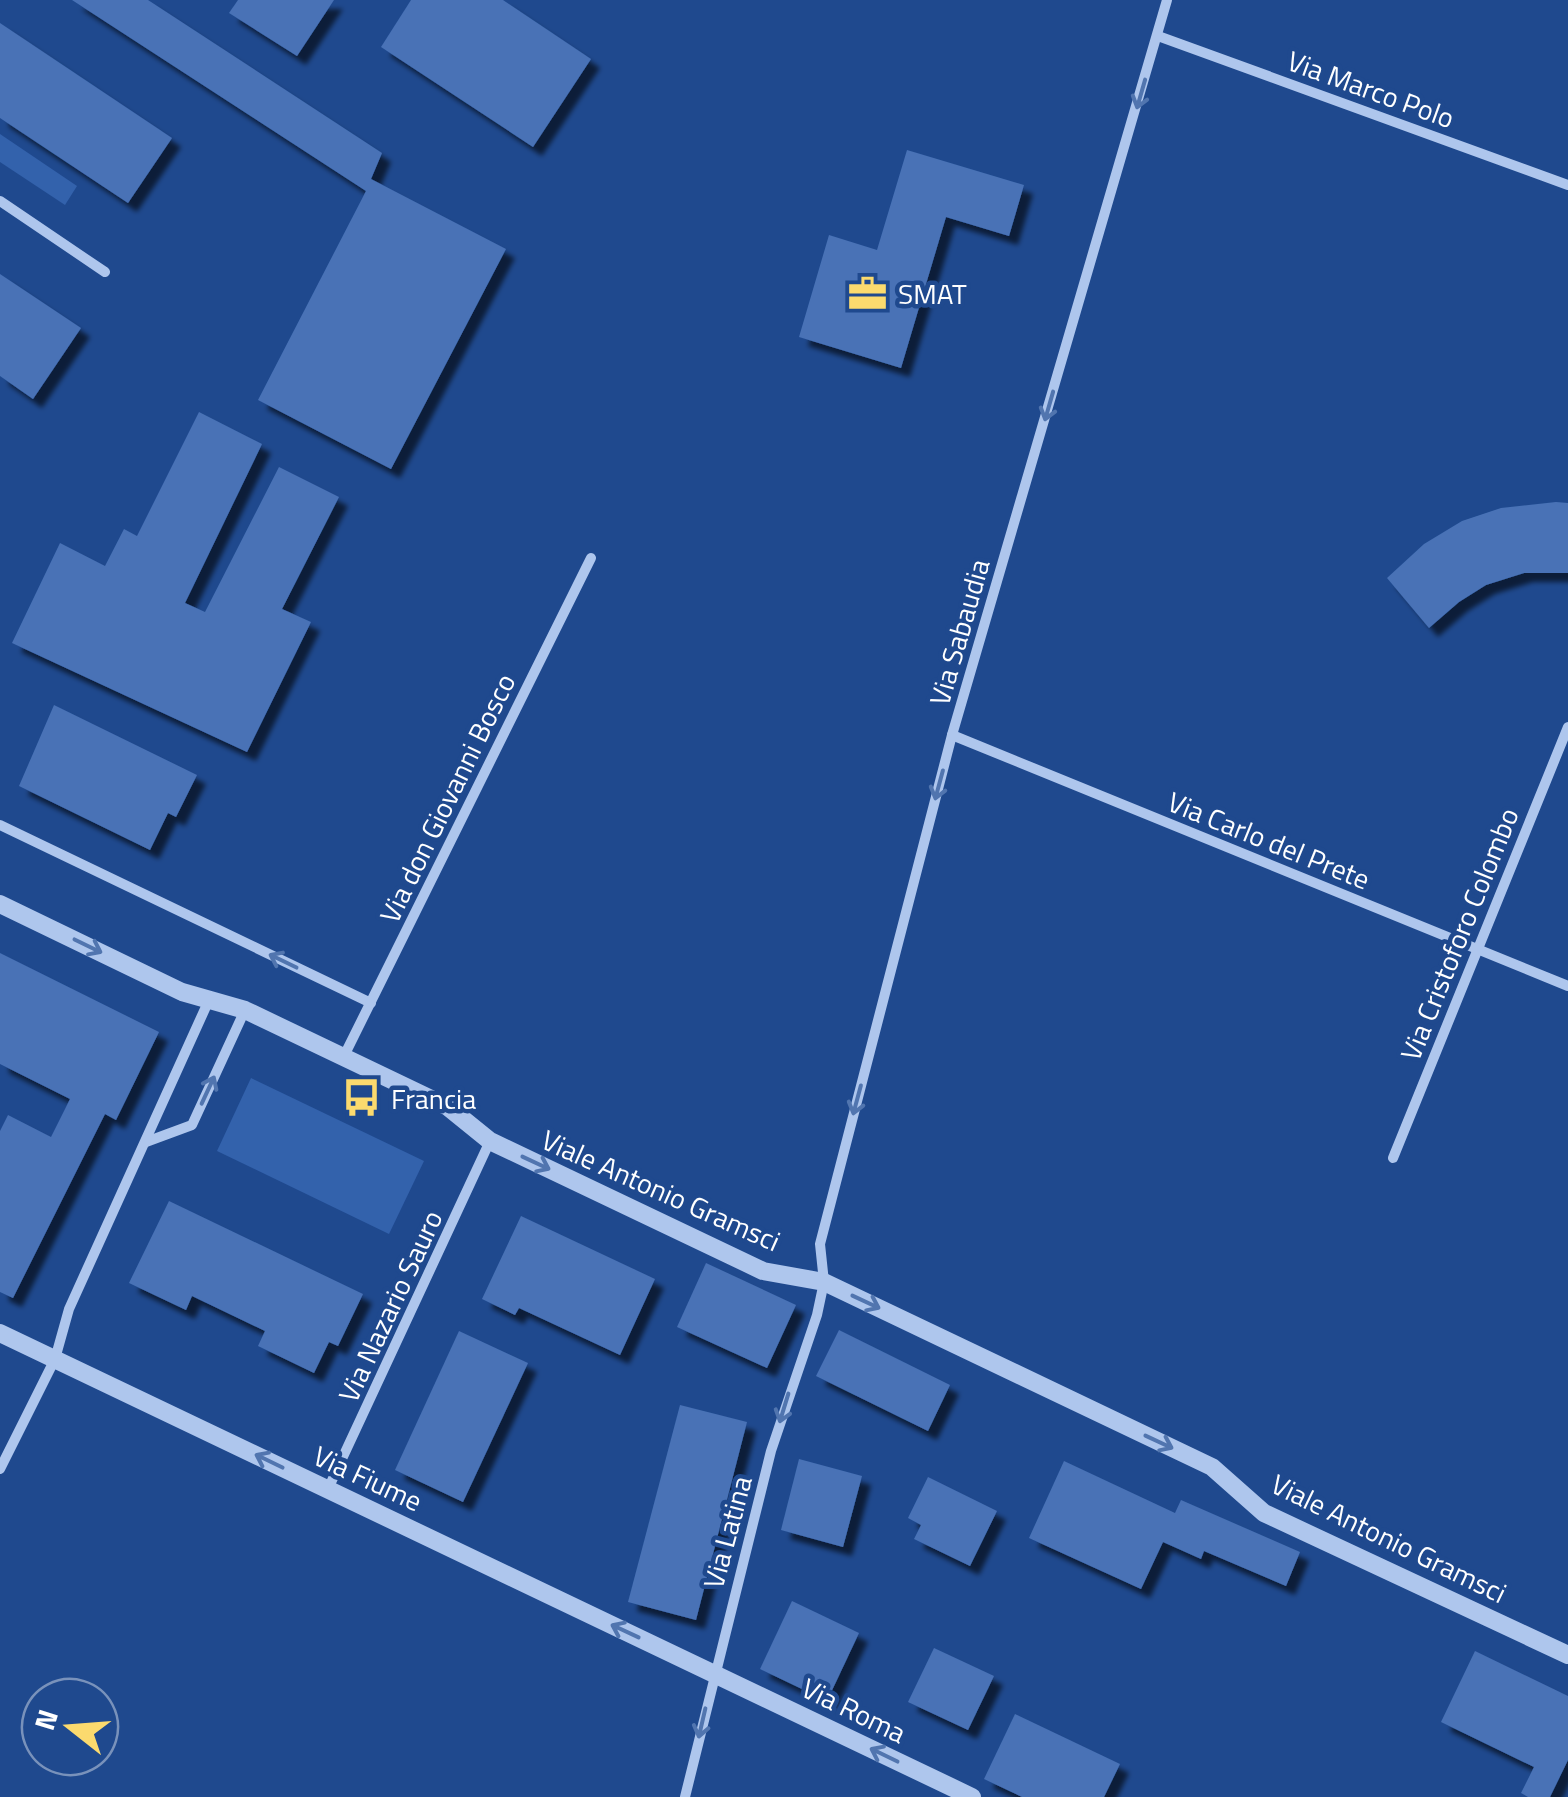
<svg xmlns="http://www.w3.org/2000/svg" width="1568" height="1797" font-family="'Titillium Web',sans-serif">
<defs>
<filter id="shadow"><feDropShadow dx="9" dy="9" stdDeviation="2.5" flood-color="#0009"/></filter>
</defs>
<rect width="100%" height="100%" fill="#1f498e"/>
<g fill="#3362ac">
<polygon points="0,134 77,186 65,205 0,162"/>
<polygon points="251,1078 424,1161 389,1234 217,1151"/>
</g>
<g fill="#4872b6" filter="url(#shadow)">
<polygon points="72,0 148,0 382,153 371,179 506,249 391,469 258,400 366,191"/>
<polygon points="238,0 334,0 297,56 229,13"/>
<polygon points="411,0 503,0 591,59 533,147 381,47"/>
<polygon points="0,23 172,138 128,203 0,118"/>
<polygon points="907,150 1024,185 1009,236 946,217 901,368 799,337 829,235 877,250"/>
<polygon points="0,274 81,328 33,399 0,376"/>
<polygon points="199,412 262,444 185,603 205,612 279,467 339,497 282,609 311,622 247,752 12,643 60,543 105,566 124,529 137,536"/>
<polygon points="1556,502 1568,503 1568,573 1524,573 1486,585 1459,602 1429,628 1387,578 1424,544 1462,521 1501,508"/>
<polygon points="54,705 197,775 176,817 168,813 150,850 19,786"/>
<polygon points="0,953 159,1032 116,1120 105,1114 13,1298 0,1292 0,1131 8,1115 51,1137 70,1099 0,1064"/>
<polygon points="169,1201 363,1294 338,1346 329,1342 314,1373 258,1346 265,1331 192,1296 186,1310 129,1283"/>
<polygon points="521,1216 655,1279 620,1355 519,1308 515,1315 482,1299"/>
<polygon points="706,1263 796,1305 767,1368 677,1327"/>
<polygon points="839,1330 950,1385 928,1431 816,1376"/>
<polygon points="459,1331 528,1363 463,1502 395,1470"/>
<polygon points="680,1405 747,1422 696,1620 628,1602"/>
<polygon points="799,1459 862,1476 843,1547 781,1530"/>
<polygon points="1064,1461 1175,1513 1181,1500 1300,1552 1286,1586 1204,1551 1201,1559 1163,1542 1141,1589 1029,1538"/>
<polygon points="928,1477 997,1511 970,1566 914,1539 921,1525 908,1518"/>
<polygon points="792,1601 859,1633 827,1701 760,1669"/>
<polygon points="934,1648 994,1676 968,1730 908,1702"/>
<polygon points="1475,1651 1568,1696 1568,1760 1550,1797 1528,1797 1521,1793 1534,1767 1441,1722"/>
<polygon points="1015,1714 1120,1764 1104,1797 1022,1797 984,1779"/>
</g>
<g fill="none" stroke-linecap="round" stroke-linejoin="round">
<g stroke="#aec6ed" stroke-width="10">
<polyline points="1158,36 1568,185"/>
<polyline points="0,201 105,272"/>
<polyline points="952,735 1568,986"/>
<polyline points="0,825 371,1003"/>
<polyline points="343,1058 591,558"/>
<polyline points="146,1142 192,1125 245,1010"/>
<polyline points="1393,1158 1568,727"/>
<polyline points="0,1469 55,1359 69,1309 209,1000"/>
<polyline points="328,1489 490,1141"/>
<polyline points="685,1797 771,1451 817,1315 824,1282 820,1244 952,735 1167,0"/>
</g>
<g stroke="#aec6ed" stroke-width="18">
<polyline points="0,904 182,992 245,1010 448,1107 490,1141 763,1271 824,1282 1212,1467 1264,1513 1568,1655"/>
<polyline points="0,1333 972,1797"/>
</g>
</g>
<defs><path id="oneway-shaft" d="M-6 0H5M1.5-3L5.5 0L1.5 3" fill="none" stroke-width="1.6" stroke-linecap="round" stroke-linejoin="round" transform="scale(2.5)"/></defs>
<g stroke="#5175af">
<use href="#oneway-shaft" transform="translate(1141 94) rotate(106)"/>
<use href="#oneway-shaft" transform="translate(1049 406) rotate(106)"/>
<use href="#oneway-shaft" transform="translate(939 785) rotate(105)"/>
<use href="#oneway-shaft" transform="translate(88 946) rotate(26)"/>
<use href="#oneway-shaft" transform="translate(283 961) rotate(-154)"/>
<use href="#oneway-shaft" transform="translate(208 1090) rotate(-65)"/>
<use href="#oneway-shaft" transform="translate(857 1100) rotate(105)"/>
<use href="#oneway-shaft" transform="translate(536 1163) rotate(25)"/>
<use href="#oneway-shaft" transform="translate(866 1302) rotate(25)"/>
<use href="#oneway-shaft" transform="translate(784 1408) rotate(107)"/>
<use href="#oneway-shaft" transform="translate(1159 1442) rotate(25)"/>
<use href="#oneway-shaft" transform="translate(269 1461) rotate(-154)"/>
<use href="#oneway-shaft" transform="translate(625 1631) rotate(-155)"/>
<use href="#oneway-shaft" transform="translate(702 1723) rotate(103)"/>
<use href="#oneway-shaft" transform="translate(884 1755) rotate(-154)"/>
</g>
<defs>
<symbol id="office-bare" viewBox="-9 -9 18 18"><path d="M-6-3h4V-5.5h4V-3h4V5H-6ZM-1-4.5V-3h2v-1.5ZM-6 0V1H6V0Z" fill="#fbda6e" stroke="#1f498e" stroke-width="2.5" paint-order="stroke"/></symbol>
<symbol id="bus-bare" viewBox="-9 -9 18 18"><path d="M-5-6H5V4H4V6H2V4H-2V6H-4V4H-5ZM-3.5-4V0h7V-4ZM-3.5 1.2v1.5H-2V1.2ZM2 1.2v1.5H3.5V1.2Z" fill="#fbda6e" stroke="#1f498e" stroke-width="2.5" paint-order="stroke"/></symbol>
</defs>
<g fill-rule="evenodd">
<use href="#office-bare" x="840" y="266" width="55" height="55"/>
<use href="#bus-bare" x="334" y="1070" width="55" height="55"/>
</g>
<g text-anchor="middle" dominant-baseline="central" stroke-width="9" stroke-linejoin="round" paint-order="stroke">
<g font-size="28" fill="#fff" stroke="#1f498e">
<text transform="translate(1371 89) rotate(20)">Via Marco Polo</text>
<text transform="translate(959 632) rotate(-74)">Via Sabaudia</text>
<text transform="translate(447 798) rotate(-64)">Via don Giovanni Bosco</text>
<text transform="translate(1269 840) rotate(22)">Via Carlo del Prete</text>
<text transform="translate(1459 934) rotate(-68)">Via Cristoforo Colombo</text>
<text transform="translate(661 1190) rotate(24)">Viale Antonio Gramsci</text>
<text transform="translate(390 1306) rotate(-65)">Via Nazario Sauro</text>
<text transform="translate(368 1478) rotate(25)">Via Fiume</text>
<text transform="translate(727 1532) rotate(-75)">Via Latina</text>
<text transform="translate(1389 1538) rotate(26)">Viale Antonio Gramsci</text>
<text transform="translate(854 1710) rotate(26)">Via Roma</text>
</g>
<g font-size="28" fill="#fff" stroke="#1f498e" text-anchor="start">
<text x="898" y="293">SMAT</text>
<text x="391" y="1098">Francia</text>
</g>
</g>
<g transform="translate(70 1727) rotate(287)"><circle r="48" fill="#1f498e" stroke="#7992bb" stroke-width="2.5"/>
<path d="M0-8L18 38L0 25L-18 38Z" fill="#fbda6e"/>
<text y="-15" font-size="28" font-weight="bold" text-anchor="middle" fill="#ffffff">N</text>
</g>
</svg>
